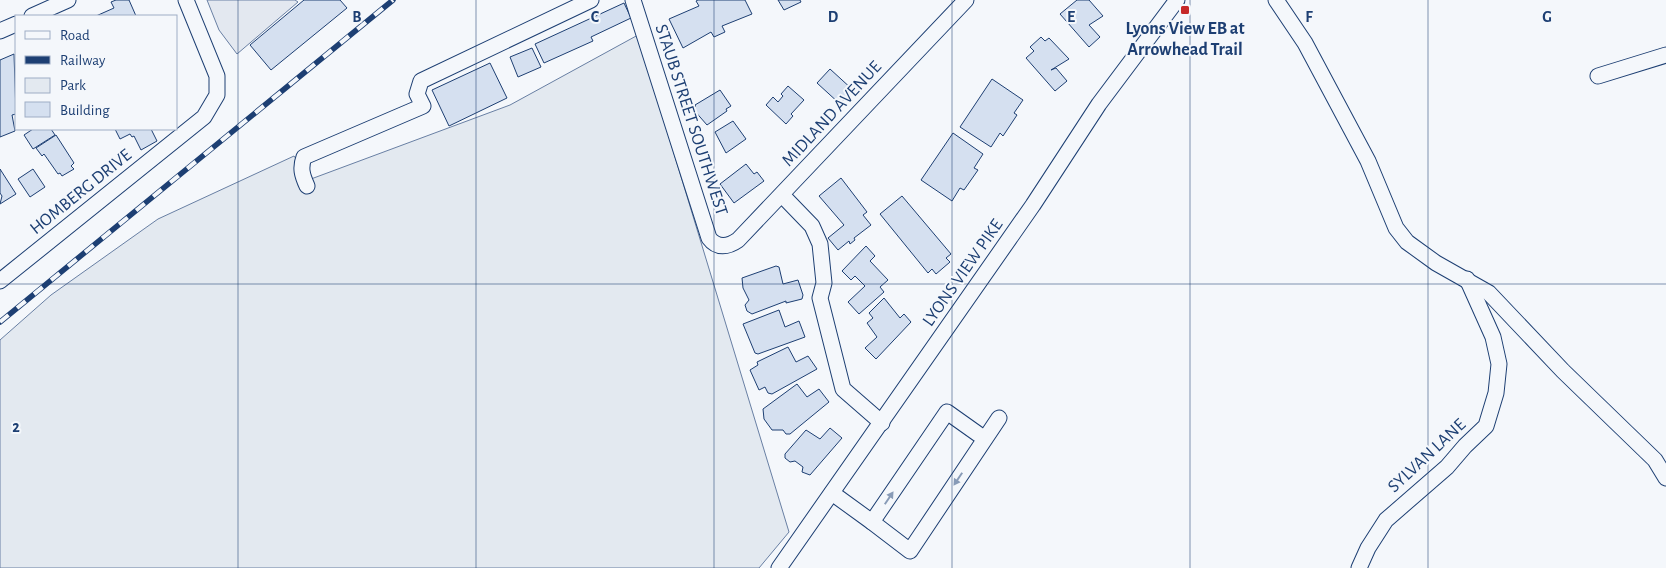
<svg xmlns="http://www.w3.org/2000/svg" width="1666" height="568" font-family="'Alegreya Sans',sans-serif">
<rect width="100%" height="100%" fill="#f4f7fb"/>
<polygon fill="#e3e9f0" stroke="#687fa3" points="638,35 789,532 759,568 0,568 0,340 51,295 158,219 294,156 311,179 510,105"/>
<polygon fill="#e3e8f0" stroke="#687fa3" points="207,0 295,0 298,2 237,54 219,30"/>
<g fill="#d5e0f0" stroke="#1d3f73">
<polygon points="116,0 129,0 136,16 96,16 114,8 111,2"/>
<polygon points="304,0 340,0 347,8 271,70 250,45"/>
<polygon points="745,0 752,14 722,26 725,32 714,37 711,32 683,48 669,19 699,6 696,1 698,0"/>
<polygon points="778,0 800,0 801,2 784,10"/>
<polygon points="1077,0 1089,0 1103,16 1089,25 1100,37 1089,47 1060,14"/>
<polygon points="624,3 631,18 591,37 593,41 544,63 535,44"/>
<polygon points="1041,37 1045,41 1049,38 1069,59 1051,70 1056,68 1067,81 1055,91 1026,58 1034,51 1030,47"/>
<polygon points="532,48 541,67 518,77 510,57"/>
<polygon points="14,54 16,114 12,115 15,131 0,137 0,60"/>
<polygon points="490,63 507,98 449,126 432,90"/>
<polygon points="830,69 853,90 840,104 817,83"/>
<polygon points="992,79 1023,100 1014,113 1017,115 1003,136 1000,133 991,147 960,127"/>
<polygon points="788,86 804,100 791,114 793,116 786,124 766,105 773,97 778,102 783,96 781,94"/>
<polygon points="720,90 731,106 726,109 727,111 707,125 693,109 696,106 695,105"/>
<polygon points="733,121 746,139 726,153 715,132"/>
<polygon points="33,129 51,129 55,135 33,149 24,135"/>
<polygon points="115,129 151,129 157,141 141,150 134,136 132,137 130,134 120,139"/>
<polygon points="953,133 983,154 974,168 978,170 964,190 960,188 952,201 921,180"/>
<polygon points="56,135 74,163 71,166 74,169 62,176 60,173 58,174 44,154 42,156 36,148"/>
<polygon points="746,164 754,174 757,172 764,181 734,203 720,184"/>
<polygon points="0,169 16,194 0,204 2,196 0,193"/>
<polygon points="33,169 45,187 30,197 18,179"/>
<polygon points="841,178 867,212 863,215 871,225 854,238 855,240 850,244 849,241 838,250 828,238 844,225 819,196"/>
<polygon points="902,196 951,254 946,258 950,262 936,274 932,269 928,273 880,214"/>
<polygon points="866,246 875,256 870,261 888,280 880,287 884,292 859,314 848,302 865,286 855,276 851,280 842,271"/>
<polygon points="776,266 779,267 783,284 798,280 803,295 802,299 786,303 786,301 752,314 747,311 745,305 749,300 743,288 742,278"/>
<polygon points="884,298 900,318 904,314 911,322 876,359 865,348 877,337 867,323 873,318 869,313"/>
<polygon points="779,310 785,327 799,321 805,337 758,354 755,353 743,324"/>
<polygon points="788,347 796,362 808,356 817,369 772,394 768,393 765,387 759,390 750,370 758,365 757,362"/>
<polygon points="797,384 807,397 819,389 829,402 790,434 786,434 783,430 772,430 764,419 763,409"/>
<polygon points="830,428 842,438 810,475 802,472 803,467 795,461 790,462 785,458 785,454 806,430 820,439"/>
</g>
<g fill="none" stroke-linecap="round" stroke-linejoin="round">
<defs>
<g id="minor">
<path d="M633 0 709 238C717 249 728 247 738 240L966 0"/>
<polyline points="1276,0 1305,43 1368,161 1396,228 1407,242 1436,263 1489,293 1563,371 1655,460 1666,478"/>
<polyline points="32,16 68,0"/>
<polyline points="0,31 16,24"/>
<polyline points="1598,76 1666,55"/>
<path d="M307 186C302 175 300 168 304 157L423 106 417 94 421 81 591 0"/>
<polyline points="782,195 812,226 820,244 824,283 820,298 843,389 882,423"/>
<polyline points="0,281 204,117 217,95 217,76 186,0"/>
<polyline points="985,439 947,412 872,522 910,551 999,418"/>
<polyline points="832,493 872,522"/>
<polyline points="779,568 1033,205 1099,104 1177,0"/>
<polyline points="1359,568 1368,548 1386,520 1447,467 1465,446 1486,426 1496,393 1499,364 1493,337 1467,279"/>
</g>
</defs>
<use href="#minor" stroke="#1d3f73" stroke-width="17"/>
<use href="#minor" stroke="#f4f7fb" stroke-width="15"/>
<defs>
<polyline id="rail" points="0,322 393,0"/>
</defs>
<use href="#rail" stroke="#1d3f73" stroke-width="5.5"/>
<use href="#rail" stroke="#f4f7fb" stroke-width="4" stroke-dasharray="11" stroke-linecap="butt"/>
</g>
<defs><path id="oneway-solid" d="M-6-.8H1V-3.2L6.5 0L1 3.2V.8H-6Z" transform="scale(1.25)"/></defs>
<g fill="#889bb7">
<use href="#oneway-solid" transform="translate(958 479) rotate(124)"/>
<use href="#oneway-solid" transform="translate(889 498) rotate(-56)"/>
</g>
<path fill="none" stroke="#1d3f73" stroke-width="1" stroke-opacity="0.55" d="M238 0V568M476 0V568M714 0V568M952 0V568M1190 0V568M1428 0V568M0 284H1666"/>
<rect fill="#c62828" stroke="#f4f7fb" stroke-width="2" x="1180" y="5" width="10" height="10" rx="2.5"/>
<g text-anchor="middle" dominant-baseline="central" stroke-width="4" stroke-linejoin="round" paint-order="stroke">
<g font-size="18" font-weight="bold" fill="#1d3f73" stroke="#f4f7fb">
<text x="1185" y="29">Lyons View EB at<tspan x="1185" dy="21">Arrowhead Trail</tspan></text>
</g>
<g font-size="18" fill="#1d3f73" stroke="#f4f7fb">
<text transform="translate(832 114) rotate(-47)">MIDLAND AVENUE</text>
<text transform="translate(691 120) rotate(72)">STAUB STREET SOUTHWEST</text>
<text transform="translate(81 192) rotate(-39)">HOMBERG DRIVE</text>
<text transform="translate(963 273) rotate(-55)">LYONS VIEW PIKE</text>
<text transform="translate(1427 456) rotate(-43)">SYLVAN LANE</text>
</g>
</g>
<g font-size="16" text-anchor="middle" font-weight="bold" fill="#1d3f73" stroke="#f4f7fb" stroke-width="4" stroke-linejoin="round" paint-order="stroke">
<text x="357" y="22">B</text>
<text x="595" y="22">C</text>
<text x="833" y="22">D</text>
<text x="1071" y="22">E</text>
<text x="1309" y="22">F</text>
<text x="1547" y="22">G</text>
<text x="16" y="432">2</text>
</g>
<rect x="15" y="15" width="162" height="115" fill="#f4f7fb" stroke="#9eadc5"/>
<rect x="25" y="31" width="25" height="8" fill="#f4f7fb" stroke="#9eadc5"/>
<text x="60" y="40" font-size="15" fill="#1d3f73">Road</text>
<rect x="25" y="56" width="25" height="8" fill="#1d3f73" stroke="#9eadc5"/>
<text x="60" y="65" font-size="15" fill="#1d3f73">Railway</text>
<rect x="25" y="78" width="25" height="15" fill="#e3e9f0" stroke="#9eadc5"/>
<text x="60" y="90" font-size="15" fill="#1d3f73">Park</text>
<rect x="25" y="102" width="25" height="15" fill="#d5e0f0" stroke="#9eadc5"/>
<text x="60" y="115" font-size="15" fill="#1d3f73">Building</text>
</svg>
